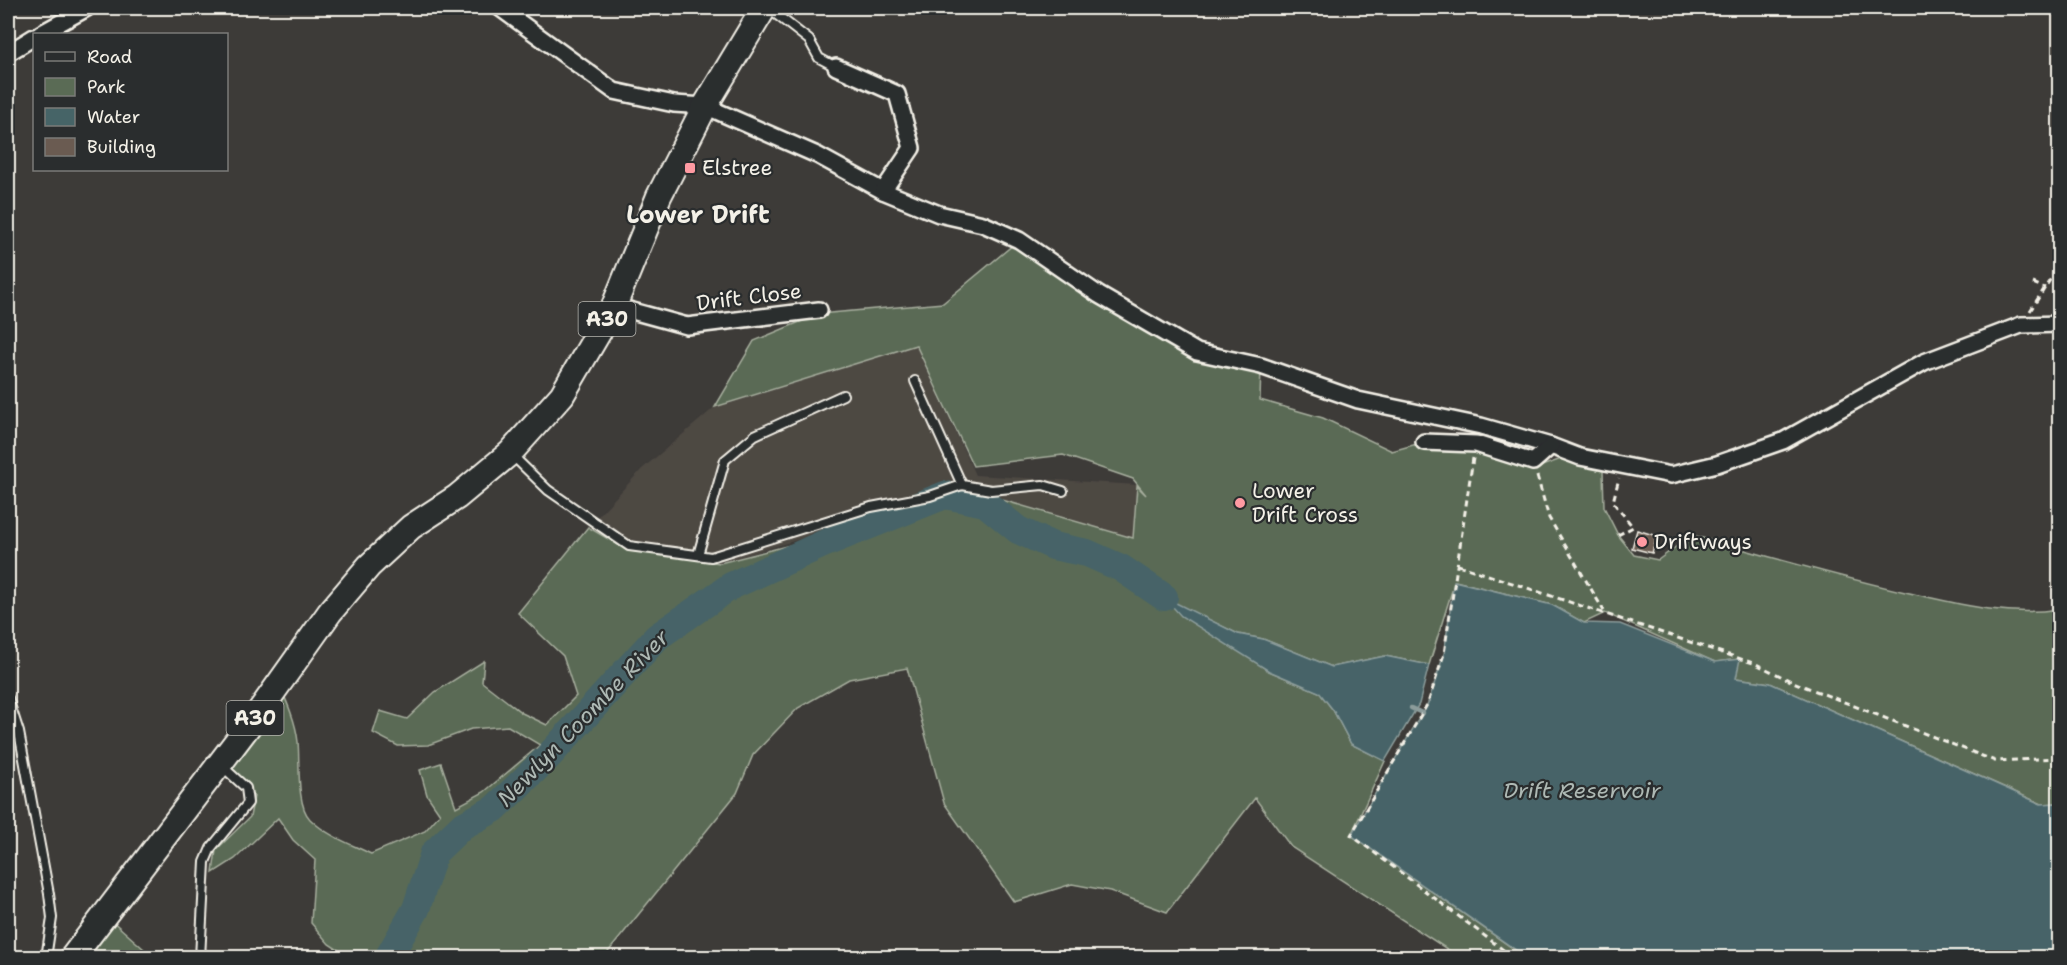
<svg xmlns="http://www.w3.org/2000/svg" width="2067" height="965" font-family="'Shantell Sans',sans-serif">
<rect width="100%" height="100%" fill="#3d3b38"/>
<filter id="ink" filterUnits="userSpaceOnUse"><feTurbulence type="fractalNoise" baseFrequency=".0167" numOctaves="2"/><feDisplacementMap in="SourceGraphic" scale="12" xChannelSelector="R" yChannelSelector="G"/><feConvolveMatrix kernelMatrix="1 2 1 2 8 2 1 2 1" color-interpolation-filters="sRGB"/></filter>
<g filter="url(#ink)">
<polygon fill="#4d4843" points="916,345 975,475 1138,485 1133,538 985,495 943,496 720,563 627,550 588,527 642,469 715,407"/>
<g fill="#5a6b55" stroke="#a7ae9e" stroke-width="1.5">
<path d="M1019 240 1197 352 1261 366 1260 400 1323 418 1392 451 1424 442 1476 444 1542 466 1564 458 1603 471 1604 507 1618 535 1634 555 1658 560 1692 535C1766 556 1839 577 1914 594 1962 605 2010 617 2059 609V803L2042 804 1770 683 1736 678 1739 659 1715 662 1605 613 1584 623 1552 605 1455 581 1429 665 1385 656 1332 667 1263 639 1238 634 1174 603 1269 671 1319 692 1333 710 1351 744 1385 761 1351 835 1525 957H1459L1291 847 1255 798 1167 912 1110 891 1072 884 1014 902 944 803 907 668 849 679 798 708 753 755 737 793 604 957H349L329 944 311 923 315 860 293 840 278 818 235 859 213 873 216 850 250 817 254 796 219 764 279 684C287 702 296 722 298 742 300 761 296 805 310 819 327 836 351 844 371 854L425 831 440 814 427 795 420 770 441 763 456 807 484 792 540 745 508 726 471 729 428 745 398 746 373 733 380 711 407 719 435 692 484 661 482 682 522 713 547 725 576 696 563 656 518 613 588 527 627 550 720 563 985 495 1133 538 1137 486 1146 495 1133 479 1063 455 973 466 916 345 715 407 754 341 819 314 943 303Z"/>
<polygon points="110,919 153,957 83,958"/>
</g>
<g fill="#466467" stroke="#8c9c9b" stroke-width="1.5">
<polygon points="1454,581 1552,605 1584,623 1620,624 1715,662 1740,659 1736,678 1770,683 2041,804 2059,803 2059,957 1526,957 1351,835 1428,703 1444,654"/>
<polygon points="1164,597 1238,634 1263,639 1332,667 1385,656 1429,665 1419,704 1385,761 1351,744 1333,710 1319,692 1269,671 1181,616"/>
</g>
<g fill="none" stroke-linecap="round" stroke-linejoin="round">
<polyline stroke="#8c9c9b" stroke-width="4.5" points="1411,708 1422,713"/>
<polyline stroke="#466467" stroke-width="28" points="388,958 416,909 434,853 462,826 494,809 547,758 657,637 731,586 823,544 945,495 985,503 1018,530 1053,546 1087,553 1121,568 1164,597"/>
</g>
<polygon fill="#6a5b51" stroke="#f4f1e8" stroke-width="1.5" points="1637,530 1657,536 1652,553 1632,548"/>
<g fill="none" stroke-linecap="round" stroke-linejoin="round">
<defs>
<g id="service">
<polyline points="768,8 809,40 819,58 836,67"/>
<polyline points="915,381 962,485"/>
<polyline points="512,455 548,490 629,546 711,557 871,507 930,496 962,485 991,490 1043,485 1063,491"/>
<polyline points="698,555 725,460 755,435 843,395"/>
<polyline points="8,698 19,732 49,894 52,918 46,958"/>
<polyline points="200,958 205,862 211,848 248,803 246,788 221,765"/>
</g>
<g id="minor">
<polyline points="500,8 614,91 674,104 705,106 817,155 883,191 939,214 983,224 1019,240 1099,295 1197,352 1261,366 1358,400 1481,426 1551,446 1580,457 1671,475 1717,464 1783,441 1924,362 2021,325 2060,324"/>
<polyline points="40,34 87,8"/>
<polyline points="8,53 34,37"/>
<polyline points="836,67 897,94 912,148 883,191"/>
<polyline points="614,306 687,326 819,310"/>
<polyline points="1424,442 1476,444 1533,462 1551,446"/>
</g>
<polyline id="primary" points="72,958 256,716 330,612 369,566 411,527 457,497 510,453 562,395 614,306 659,196 705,106 764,8"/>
</defs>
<use href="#service" stroke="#f4f1e8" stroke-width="12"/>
<use href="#minor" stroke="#f4f1e8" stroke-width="20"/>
<use href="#primary" stroke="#f4f1e8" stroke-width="28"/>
<g stroke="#f4f1e8" stroke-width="3" stroke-dasharray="6 4.5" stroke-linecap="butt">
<polyline points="2033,283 2045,288"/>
<polyline points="2030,311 2057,269"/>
<polyline points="1473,458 1444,654 1428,703 1351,835 1514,958"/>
<polyline points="1537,476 1549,518 1604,611"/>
<polyline points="1618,535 1633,527 1613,502 1619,478"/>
<polyline points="1458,565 1756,664 1793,682 1995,761 2060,758"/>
</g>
<use href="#service" stroke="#2a2d2e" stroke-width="8"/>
<use href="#minor" stroke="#2a2d2e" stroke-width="15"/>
<use href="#primary" stroke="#2a2d2e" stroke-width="24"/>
</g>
</g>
<g fill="#ff9aa2" stroke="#2a2d2e" stroke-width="2">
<rect x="684" y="162" width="12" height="12" rx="3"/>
<circle cx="1240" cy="503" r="6"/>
<circle cx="1642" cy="542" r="6"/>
</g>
<g text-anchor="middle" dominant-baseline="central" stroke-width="4.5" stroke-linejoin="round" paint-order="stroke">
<g fill="#2a2d2e" stroke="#b7b6b0" stroke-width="1.5">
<rect x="578.5" y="302" width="57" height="34" rx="4.5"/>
<rect x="226.5" y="701" width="57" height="34" rx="4.5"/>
</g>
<g font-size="20" font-weight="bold" fill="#f4f1e8">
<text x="607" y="319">A30</text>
<text x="255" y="718">A30</text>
</g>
<g font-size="21" fill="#f4f1e8" stroke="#2a2d2e" text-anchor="start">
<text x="702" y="168">Elstree</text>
<text x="1252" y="491">Lower<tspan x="1252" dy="24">Drift Cross</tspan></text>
<text x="1654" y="542">Driftways</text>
</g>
<g font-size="21" fill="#f4f1e8" stroke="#2a2d2e">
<text transform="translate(749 297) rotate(-7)">Drift Close</text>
</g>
<g font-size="22" font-style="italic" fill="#aeb9b4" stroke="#2a2d2e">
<text transform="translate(583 718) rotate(-46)">Newlyn Coombe River</text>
<text x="1582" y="790">Drift Reservoir</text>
</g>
<g font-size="24" font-weight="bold" fill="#f4f1e8" stroke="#2a2d2e">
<text x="698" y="215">Lower Drift</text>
</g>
</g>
<rect width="2067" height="965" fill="none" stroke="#2a2d2e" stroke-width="30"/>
<rect x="15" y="15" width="2037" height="935" fill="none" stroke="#f4f1e8" stroke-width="2" filter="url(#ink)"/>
<rect x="33" y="33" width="195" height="138" fill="#2a2d2e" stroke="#7b7b78" stroke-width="1.5"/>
<rect x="45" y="52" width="30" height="9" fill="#2a2d2e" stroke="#7b7b78" stroke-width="1.5"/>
<text x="87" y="63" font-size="18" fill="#f4f1e8">Road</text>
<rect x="45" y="78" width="30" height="18" fill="#5a6b55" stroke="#7b7b78" stroke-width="1.5"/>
<text x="87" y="93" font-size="18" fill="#f4f1e8">Park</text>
<rect x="45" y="108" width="30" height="18" fill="#466467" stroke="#7b7b78" stroke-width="1.5"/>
<text x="87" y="123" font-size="18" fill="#f4f1e8">Water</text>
<rect x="45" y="138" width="30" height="18" fill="#6a5b51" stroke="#7b7b78" stroke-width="1.5"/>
<text x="87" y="153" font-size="18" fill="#f4f1e8">Building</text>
</svg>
